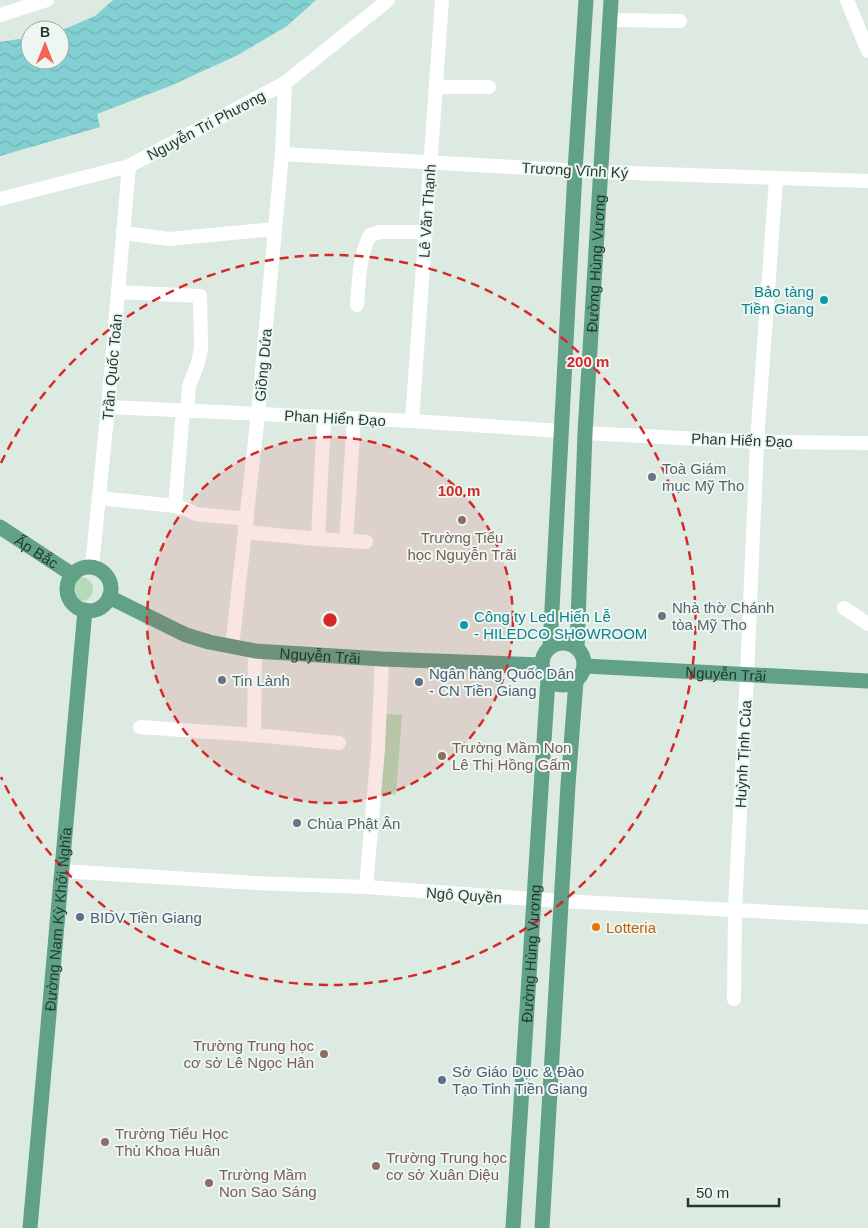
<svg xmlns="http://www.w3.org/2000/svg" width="868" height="1228" font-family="Helvetica,sans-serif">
<defs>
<pattern id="water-waves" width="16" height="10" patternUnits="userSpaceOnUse" patternTransform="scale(1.25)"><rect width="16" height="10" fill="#82d0d2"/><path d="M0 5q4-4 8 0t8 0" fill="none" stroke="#70b3b5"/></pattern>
</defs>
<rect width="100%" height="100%" fill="#ddeae2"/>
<g fill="#b4dcba">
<circle cx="81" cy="589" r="12"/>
<polygon points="377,713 402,715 396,795 372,793"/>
</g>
<polygon fill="url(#water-waves)" points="113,0 316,0 287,26 238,55 170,86 97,114 100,127 0,156 0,42 19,39 30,41 30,60 60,60 60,31 95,16"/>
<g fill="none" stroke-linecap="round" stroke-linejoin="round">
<g stroke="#fff" stroke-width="14">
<polyline points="847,0 868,51"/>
<polyline points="0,15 47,0"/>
<polyline points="610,20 680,21"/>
<polyline points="436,87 489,87"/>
<polyline points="282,154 601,172 868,181"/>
<polyline points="0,199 129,166 285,83 388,0"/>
<polyline points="123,233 169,239 275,229"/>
<polyline points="118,292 200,296 201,348 198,363 189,386 187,411"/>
<path d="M357 305C359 282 359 256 370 235L380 232H425"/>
<polyline points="108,407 412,421 561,431"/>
<polyline points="412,421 442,0"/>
<polyline points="585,433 757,442 868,443"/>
<polyline points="99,498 175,506 188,510 196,514 247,519"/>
<polyline points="175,506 183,410"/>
<polyline points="245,532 318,539 324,418"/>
<polyline points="318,539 366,542"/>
<polyline points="346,541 354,419"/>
<polyline points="92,567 108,407 129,166"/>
<polyline points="844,608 868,624"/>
<polyline points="232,647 258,414 275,229 282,154 285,83"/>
<polyline points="255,651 254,735 339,743"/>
<polyline points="140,727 254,735"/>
<polyline points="61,871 255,883 366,887 560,901 868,917"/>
<polyline points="366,887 378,749 382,659"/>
<polyline points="734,999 735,909 747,675 757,442 776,179"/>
</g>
<g stroke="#60a188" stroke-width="15">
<path id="s1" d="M0 527 73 575"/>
<circle cx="89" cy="589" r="22"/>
<path id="s2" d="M109 597 186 635 209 642 255 651 382 659 542 665"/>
<circle cx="563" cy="664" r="21"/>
<polyline points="550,647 575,171 586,0"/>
<path id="s3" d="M577 648 585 433 611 0"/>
<path id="s4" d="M585 666 868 681"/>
<path id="s5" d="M30 1228 85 610"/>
<path id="s6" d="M513 1228 548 679"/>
<polyline points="542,1228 568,785 576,681"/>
</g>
</g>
<circle cx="330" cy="620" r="183" fill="#d62828" fill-opacity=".12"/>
<g fill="none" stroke="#d62828" stroke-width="2.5" stroke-dasharray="9 6">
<circle cx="330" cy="620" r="183"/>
<path d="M1 463A365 365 0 1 1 1 777"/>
</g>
<g fill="#0f9aa8" stroke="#edf6f1" stroke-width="2">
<circle cx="824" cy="300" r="5"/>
<circle cx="464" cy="625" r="5"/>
</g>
<g fill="#6b7280" stroke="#edf6f1" stroke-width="2">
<circle cx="652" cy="477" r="5"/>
<circle cx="662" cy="616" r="5"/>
<circle cx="222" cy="680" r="5"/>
<circle cx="297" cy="823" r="5"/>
</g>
<g fill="#8d6e63" stroke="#edf6f1" stroke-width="2">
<circle cx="462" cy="520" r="5"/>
<circle cx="442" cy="756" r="5"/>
<circle cx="324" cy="1054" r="5"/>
<circle cx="105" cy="1142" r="5"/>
<circle cx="376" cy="1166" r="5"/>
<circle cx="209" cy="1183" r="5"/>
</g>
<g fill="#5c6f8a" stroke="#edf6f1" stroke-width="2">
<circle cx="419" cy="682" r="5"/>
<circle cx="80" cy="917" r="5"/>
<circle cx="442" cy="1080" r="5"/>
</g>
<circle fill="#e8710a" stroke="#edf6f1" stroke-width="2" cx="596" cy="927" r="5"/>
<g text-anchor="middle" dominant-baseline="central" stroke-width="4" stroke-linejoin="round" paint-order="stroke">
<g font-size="15" fill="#1e392f" stroke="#edf6f1">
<text transform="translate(206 125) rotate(-28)">Nguyễn Tri Phương</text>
<text transform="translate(575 170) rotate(3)">Trương Vĩnh Ký</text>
<text transform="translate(427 211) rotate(-86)">Lê Văn Thạnh</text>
<text stroke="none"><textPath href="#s3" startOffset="385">Đường Hùng Vương</textPath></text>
<text transform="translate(263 365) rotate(-85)">Giồng Dứa</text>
<text transform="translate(112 367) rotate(-85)">Trần Quốc Toản</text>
<text transform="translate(335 418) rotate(3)">Phan Hiển Đạo</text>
<text transform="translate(742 440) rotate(2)">Phan Hiển Đạo</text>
<text stroke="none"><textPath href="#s1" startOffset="44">Ấp Bắc</textPath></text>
<text stroke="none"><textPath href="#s2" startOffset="222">Nguyễn Trãi</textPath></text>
<text stroke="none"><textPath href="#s4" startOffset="141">Nguyễn Trãi</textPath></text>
<text transform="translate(743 754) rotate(-87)">Huỳnh Tịnh Của</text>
<text transform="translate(464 895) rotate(4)">Ngô Quyền</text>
<text stroke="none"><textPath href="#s5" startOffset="310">Đường Nam Kỳ Khởi Nghĩa</textPath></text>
<text stroke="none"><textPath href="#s6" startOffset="275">Đường Hùng Vương</textPath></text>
</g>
<g font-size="15" fill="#0d838f" stroke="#edf6f1" text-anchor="end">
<text x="814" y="291">Bảo tàng<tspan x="814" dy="17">Tiền Giang</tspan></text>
<text x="474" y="616" text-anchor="start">Công ty Led Hiến Lễ<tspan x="474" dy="17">- HILEDCO SHOWROOM</tspan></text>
</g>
<g font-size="15" fill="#5b616d" stroke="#edf6f1" text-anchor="start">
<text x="662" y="468">Toà Giám<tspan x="662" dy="17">mục Mỹ Tho</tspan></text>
<text x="672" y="607">Nhà thờ Chánh<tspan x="672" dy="17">tòa Mỹ Tho</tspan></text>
<text x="232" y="680">Tin Lành</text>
<text x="307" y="823">Chùa Phật Ân</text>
</g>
<g font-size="15" fill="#785e54" stroke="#edf6f1" text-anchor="start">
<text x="462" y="537" text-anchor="middle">Trường Tiểu<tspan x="462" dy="17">học Nguyễn Trãi</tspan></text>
<text x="452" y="747">Trường Mầm Non<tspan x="452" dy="17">Lê Thị Hồng Gấm</tspan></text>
<text x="314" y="1045" text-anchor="end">Trường Trung học<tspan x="314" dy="17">cơ sở Lê Ngọc Hân</tspan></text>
<text x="115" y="1133">Trường Tiểu Học<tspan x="115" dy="17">Thủ Khoa Huân</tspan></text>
<text x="386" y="1157">Trường Trung học<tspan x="386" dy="17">cơ sở Xuân Diệu</tspan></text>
<text x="219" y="1174">Trường Mầm<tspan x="219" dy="17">Non Sao Sáng</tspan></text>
</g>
<g font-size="15" fill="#4e5e75" stroke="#edf6f1" text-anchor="start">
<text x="429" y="673">Ngân hàng Quốc Dân<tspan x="429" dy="17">- CN Tiền Giang</tspan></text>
<text x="90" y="917">BIDV Tiền Giang</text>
<text x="452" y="1071">Sở Giáo Dục &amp; Đào<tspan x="452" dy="17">Tạo Tỉnh Tiền Giang</tspan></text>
</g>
<g font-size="15" fill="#c56008" stroke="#edf6f1" text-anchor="start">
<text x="606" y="927">Lotteria</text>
</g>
</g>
<circle cx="330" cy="620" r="8" fill="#d62828" stroke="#edf6f1" stroke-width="2.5"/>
<g font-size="15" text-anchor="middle" font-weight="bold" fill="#d62828" stroke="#edf6f1" stroke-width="4" stroke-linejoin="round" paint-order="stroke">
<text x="588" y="367">200 m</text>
<text x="459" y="496">100 m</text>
</g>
<g transform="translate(45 45)"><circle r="24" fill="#edf6f1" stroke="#9aaaa3"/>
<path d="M0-4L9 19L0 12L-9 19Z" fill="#f7614e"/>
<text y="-8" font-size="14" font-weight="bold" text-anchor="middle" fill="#1e392f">B</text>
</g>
<path d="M688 1198v8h91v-8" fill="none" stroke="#1e392f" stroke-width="2.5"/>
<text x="696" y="1198" font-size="15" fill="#1e392f" stroke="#edf6f1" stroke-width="4" paint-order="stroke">50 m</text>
</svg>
